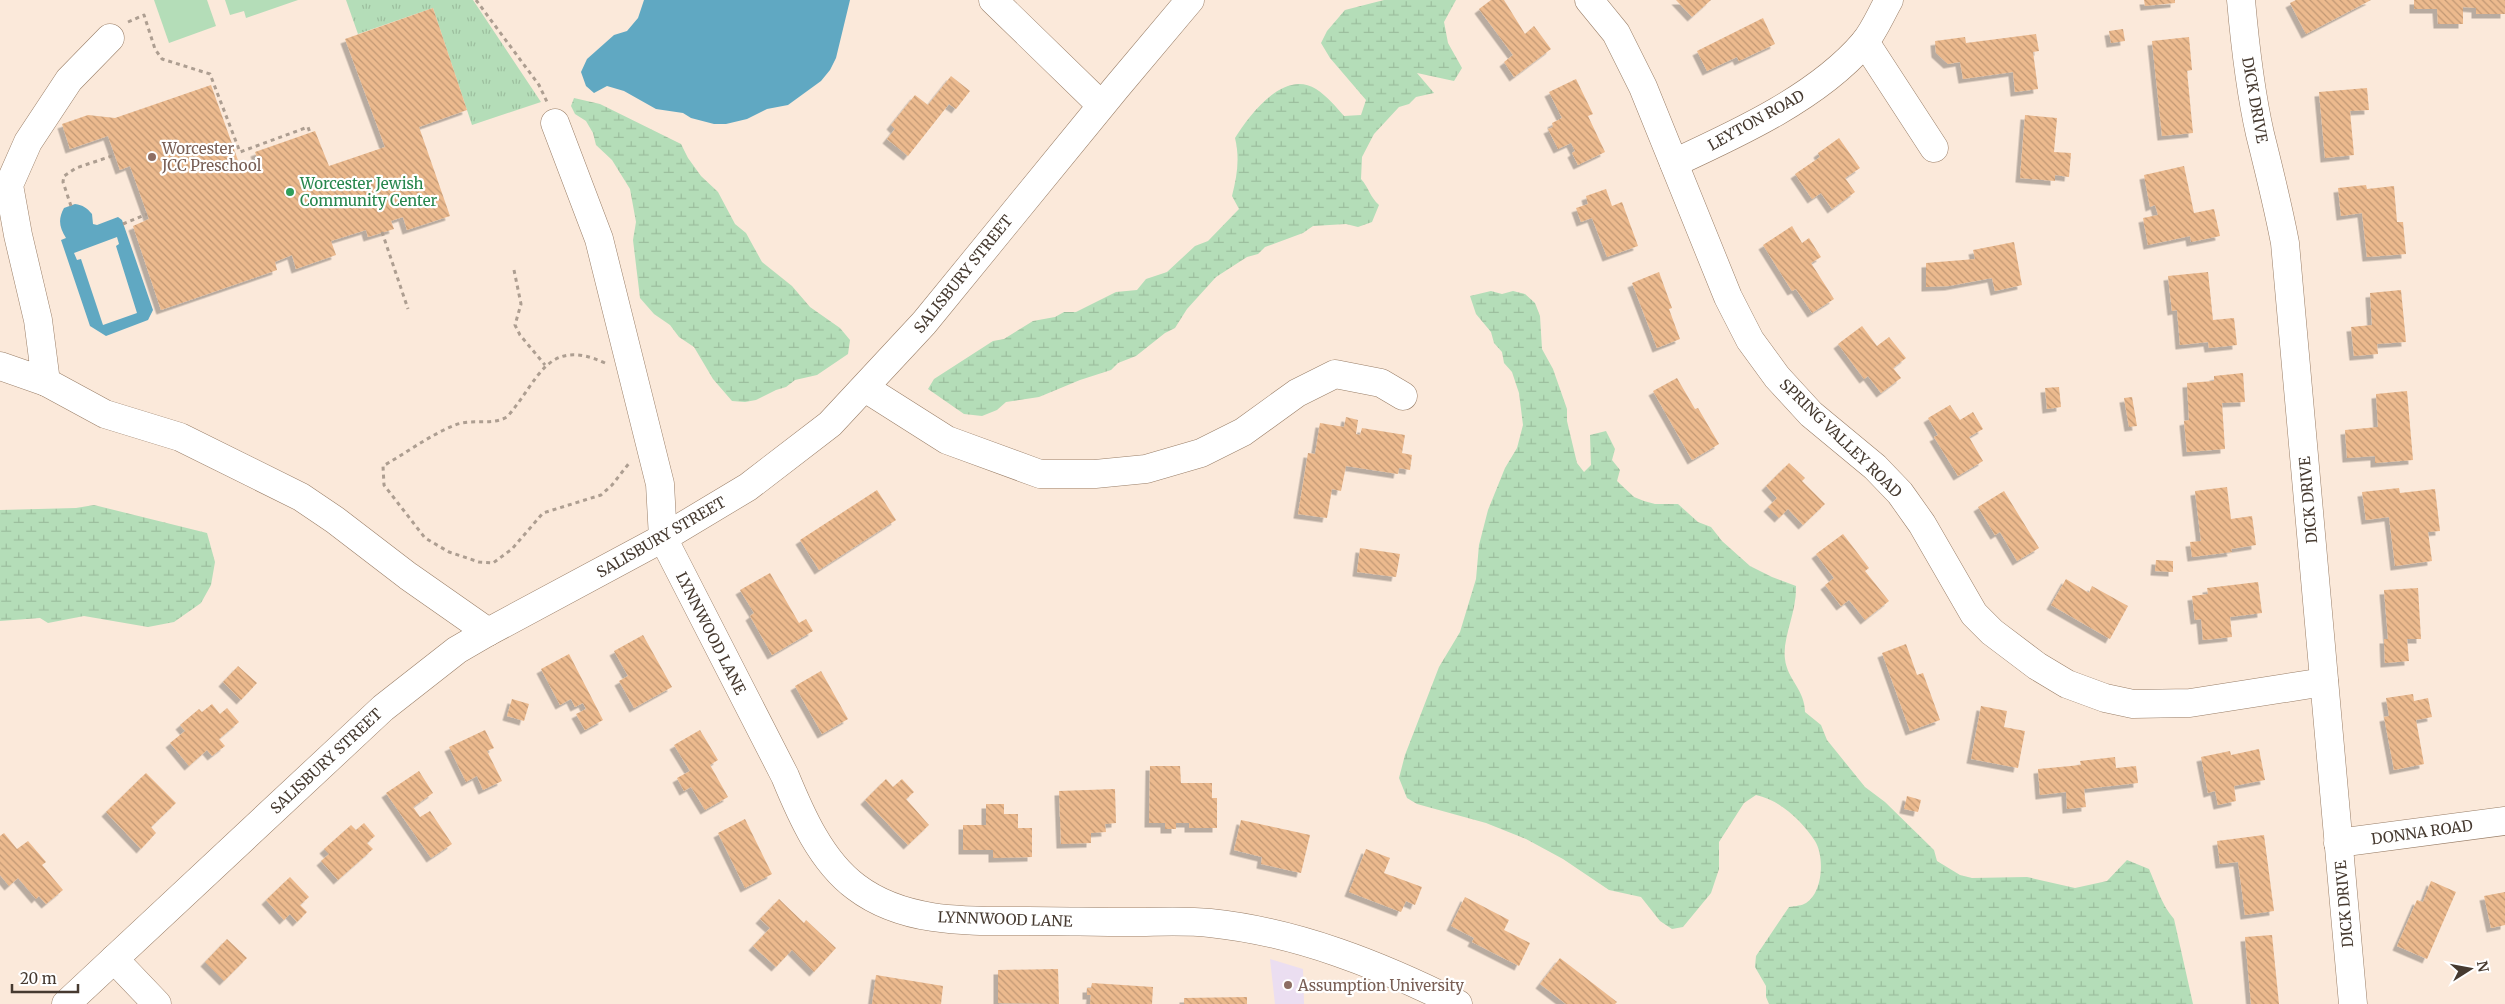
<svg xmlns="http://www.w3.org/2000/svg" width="2505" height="1004" font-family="Merriweather,serif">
<defs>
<pattern id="wetland-marsh" width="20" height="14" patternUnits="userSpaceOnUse" patternTransform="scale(1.25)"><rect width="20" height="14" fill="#b4ddb8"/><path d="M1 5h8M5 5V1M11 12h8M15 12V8" fill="none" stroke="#9cbe9e"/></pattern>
<pattern id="park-tufts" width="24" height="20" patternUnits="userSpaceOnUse" patternTransform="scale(1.25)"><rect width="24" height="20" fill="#b4ddb8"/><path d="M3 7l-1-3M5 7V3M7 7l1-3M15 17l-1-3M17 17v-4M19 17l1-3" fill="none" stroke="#9cbe9e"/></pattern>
<pattern id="building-back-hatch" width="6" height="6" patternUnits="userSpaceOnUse" patternTransform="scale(1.25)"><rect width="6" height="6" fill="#ecba8e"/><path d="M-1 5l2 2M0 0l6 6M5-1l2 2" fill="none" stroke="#c19874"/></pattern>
<filter id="shadow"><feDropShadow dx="-4.5" dy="4.5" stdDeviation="0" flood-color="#0004"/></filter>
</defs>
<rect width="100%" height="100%" fill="#fbe9da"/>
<polygon fill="#ebdef1" points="1270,959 1303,969 1304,1004 1275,1004"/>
<g fill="url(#wetland-marsh)">
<path d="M1384 0H1456L1444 22 1448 43 1462 68 1454 81 1417 73 1434 93 1416 97 1409 104 1399 107 1374 134 1362 157 1361 179C1369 188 1370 197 1379 205L1372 222 1358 227 1346 224 1313 226 1303 233 1265 247 1258 254 1247 257 1216 277 1187 309 1175 328 1165 333 1136 356 1118 363 1111 370 1080 380 1039 397 1006 402 997 410 982 416 964 414 928 389 934 379 993 341 1004 339 1033 321 1055 317 1064 312H1076L1116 292 1137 290 1146 279 1167 272 1195 246 1208 241 1239 209 1232 196C1237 176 1240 159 1235 138 1250 114 1284 69 1316 89 1327 96 1336 107 1344 116L1361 115 1366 100 1330 58 1321 43 1327 31 1345 10Z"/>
<polygon points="574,98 600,104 681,144 688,158 701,176 718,192 735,224 746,233 762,262 792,286 810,307 840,328 850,340 848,354 817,375 795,380 786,387 776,390 756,400 745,402 732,401 713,379 694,347 679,337 670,325 654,314 640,298 633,240 636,222 630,189 612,160 596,145 593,133 586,121 575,114 571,106"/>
<path d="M1491 291 1502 294 1513 291 1525 294 1535 303 1540 316 1542 349 1553 369 1567 409V421L1577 463 1584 472 1591 465 1590 435 1606 431 1615 449 1612 460 1620 470 1617 481 1634 497 1644 501 1655 504H1678L1698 522 1711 527 1722 541 1750 566 1772 577 1796 586C1797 612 1782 638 1785 659 1787 679 1805 690 1805 712L1821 725 1827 740 1865 787 1885 802 1934 850 1937 861 1960 875 1972 878 2027 877 2075 888 2107 881 2127 860 2149 869C2157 887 2161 904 2174 919L2193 1004H1769L1766 997V986L1755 967 1756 956 1789 907C1793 906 1800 906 1804 904 1823 895 1825 857 1815 841 1802 821 1780 800 1756 795L1744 803 1719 842V869L1711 893 1683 927 1672 929 1660 921 1641 897 1609 890 1563 859 1526 839 1486 823 1417 804 1407 798 1399 778 1405 755 1439 667 1460 632 1476 579 1479 545 1488 510 1505 468 1517 448 1523 425 1519 393 1512 372 1504 363 1502 352 1494 343 1491 332 1476 314 1470 296Z"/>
<polygon points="94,505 207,533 215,562 211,585 201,603 174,622 148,627 84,616 48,623 40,618 0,621 0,510 76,508"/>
</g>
<polygon fill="url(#park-tufts)" points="346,0 473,0 541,102 472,125 433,8 358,34"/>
<g fill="#b4ddb8">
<polygon points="154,0 207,0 216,26 169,43"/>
<polygon points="225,0 298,0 246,18 244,11 230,15"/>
</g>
<g fill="#60a8c2" fill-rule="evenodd">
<polygon points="644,0 850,0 836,58 830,70 821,81 788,105 767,109 747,119 726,124 714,124 691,118 683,113 656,109 624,91 607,86 594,93 586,86 581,72 587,59 614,35 627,31 638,18"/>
<path d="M75 204C83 205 87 208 92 214L93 224 97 225 118 217 122 220 153 310 148 320 106 336 90 326 61 240 66 238C59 227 58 219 64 208ZM117 237 119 244 116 246 137 313 103 325 81 259 77 260 74 253Z"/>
</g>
<g fill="url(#building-back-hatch)" filter="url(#shadow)">
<polygon points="1491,0 1504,0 1525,34 1534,26 1551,49 1514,77 1504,62 1513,55 1479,9"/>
<polygon points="1676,0 1711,0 1692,17"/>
<polygon points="2144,0 2175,0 2175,3 2145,6"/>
<polygon points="2296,0 2371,0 2306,34 2290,3"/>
<polygon points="2414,0 2505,0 2505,14 2476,14 2476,8 2463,7 2463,24 2438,24 2437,9 2414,9"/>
<polygon points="433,8 467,110 419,127 450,216 407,230 403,217 391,221 394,229 368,237 366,230 331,241 336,255 296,269 292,255 275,262 277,270 161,310 133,226 149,219 130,166 120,170 108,136 70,149 62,124 88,115 115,118 211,85 240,166 258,160 255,152 315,131 329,166 385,147 345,39"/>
<polygon points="1763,18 1775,44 1739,61 1737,57 1707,71 1697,51"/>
<polygon points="2123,29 2125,41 2111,43 2109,31"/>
<polygon points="2036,34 2039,51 2033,52 2038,89 2015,92 2013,72 1963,79 1960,62 1948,64 1936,53 1935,41 1965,37 1966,43"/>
<polygon points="2189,37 2192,70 2187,71 2193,133 2162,136 2152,41"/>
<polygon points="951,76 970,91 956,109 949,104 908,156 887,139 895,129 891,125 915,95 928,105"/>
<polygon points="1576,79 1593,114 1588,116 1605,152 1578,165 1572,153 1575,151 1571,143 1558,149 1548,129 1553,127 1552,123 1562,118 1549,92"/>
<polygon points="2367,88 2369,110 2350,111 2354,155 2325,158 2319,92"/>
<polygon points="2025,115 2057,118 2054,152 2071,153 2069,177 2055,175 2055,181 2020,178"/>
<polygon points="1839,138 1860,168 1845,178 1855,192 1832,209 1821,193 1812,199 1795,174 1820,157 1818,153"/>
<polygon points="2184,166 2194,213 2214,209 2220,236 2191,242 2190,236 2148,245 2143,218 2158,215 2155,205 2150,207 2144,175"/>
<polygon points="2366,185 2367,189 2394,186 2397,222 2403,222 2406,254 2367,257 2362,213 2341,216 2338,188"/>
<polygon points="1606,189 1612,206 1622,202 1638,246 1607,257 1592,218 1581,222 1576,208 1588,204 1586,196"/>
<polygon points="1792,226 1802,243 1809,238 1821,257 1811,263 1834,299 1812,313 1796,289 1792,291 1763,245"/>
<polygon points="2014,242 2022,285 1995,291 1992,278 1949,286 1926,287 1926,263 1975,259 1973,250"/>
<polygon points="1659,272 1672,308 1669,309 1680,339 1657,348 1632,283"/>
<polygon points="2208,272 2213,320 2234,318 2237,345 2209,348 2208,342 2180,345 2177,310 2172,311 2168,276"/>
<polygon points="2401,290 2406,342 2377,344 2378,354 2354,356 2351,327 2372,325 2370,293"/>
<polygon points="1862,326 1877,346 1889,337 1906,358 1893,368 1901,378 1881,393 1868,376 1864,379 1838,344"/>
<polygon points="2243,373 2245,402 2222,403 2225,449 2187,452 2184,421 2189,420 2187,383 2214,381 2214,376"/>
<polygon points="1677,378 1695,409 1698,408 1719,444 1692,460 1653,391"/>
<polygon points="2059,387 2061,407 2047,409 2045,388"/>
<polygon points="2407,391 2413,460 2375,463 2375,456 2347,458 2345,430 2378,427 2376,394"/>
<polygon points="2132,397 2137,426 2129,427 2124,398"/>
<polygon points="1950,405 1960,420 1973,412 1983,429 1969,437 1983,461 1958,476 1934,437 1938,435 1928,418"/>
<polygon points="1346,417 1358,420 1356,434 1360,435 1362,428 1405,435 1402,453 1412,455 1410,470 1399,468 1398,474 1346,466 1341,491 1332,489 1327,518 1298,514 1308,453 1315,454 1320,423 1344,427"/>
<polygon points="1789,463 1805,478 1802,481 1825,504 1803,525 1788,509 1779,518 1768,507 1777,498 1766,486"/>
<polygon points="2227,487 2231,519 2252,516 2256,545 2231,549 2232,552 2192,557 2190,542 2201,541 2195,491"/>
<polygon points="2399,488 2400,493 2435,489 2440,531 2428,532 2432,561 2395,566 2389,517 2366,520 2362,492"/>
<polygon points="877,490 896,520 819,570 800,540"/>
<polygon points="2004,491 2039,548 2017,561 2000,532 1995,535 1978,507"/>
<polygon points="1843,534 1869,568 1865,571 1889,601 1865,620 1849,600 1841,606 1825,585 1834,578 1816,554"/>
<polygon points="1360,548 1400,554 1396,577 1357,572"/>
<polygon points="2156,560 2173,561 2173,572 2155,571"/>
<polygon points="770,573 799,623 806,619 813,631 772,655 750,616 754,613 740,590"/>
<polygon points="2066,579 2089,593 2092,586 2128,606 2110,639 2051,605"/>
<polygon points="2258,582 2262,613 2230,617 2232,637 2203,640 2201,619 2195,620 2192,596 2208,594 2207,588"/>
<polygon points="2418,588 2421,639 2407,639 2409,661 2385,663 2384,639 2388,639 2384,590"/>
<polygon points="643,635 672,687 634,708 619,681 628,676 614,651"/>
<polygon points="1906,644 1917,675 1923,673 1940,720 1910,731 1882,653"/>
<polygon points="569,654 603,720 585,730 576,714 586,709 583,703 575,707 571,699 560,705 541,669"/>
<polygon points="238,666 257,683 241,700 223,682"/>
<polygon points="821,671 848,719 822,734 795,686"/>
<polygon points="2413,694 2414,701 2428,698 2432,717 2416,720 2424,764 2394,770 2384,717 2389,716 2386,698"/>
<polygon points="512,699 529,704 524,721 507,716"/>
<polygon points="212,704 220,714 227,708 239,722 219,739 225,746 212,756 207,750 189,766 170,743 185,731 180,725 199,709 202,712"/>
<polygon points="1981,706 2007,711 2004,727 2025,731 2018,768 1971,759"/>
<polygon points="485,730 494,748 487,751 502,781 483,790 477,776 466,782 449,747"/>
<polygon points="700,730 718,760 710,765 728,797 705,810 691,787 684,791 677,778 690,771 674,745"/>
<polygon points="2259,749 2265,780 2234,786 2236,801 2218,805 2215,791 2208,793 2201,757 2230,751 2231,755"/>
<polygon points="2115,757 2116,768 2136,766 2138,783 2084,789 2086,807 2067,809 2066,792 2040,795 2038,769 2081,765 2080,761"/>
<polygon points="1150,766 1180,766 1181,783 1212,783 1212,798 1217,798 1217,828 1189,828 1189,823 1176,823 1176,829 1165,829 1165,823 1149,823"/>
<polygon points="419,771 433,793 413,807 420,817 430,811 452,844 431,858 386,793"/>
<polygon points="146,773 176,803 151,827 156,833 141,849 106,812"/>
<polygon points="886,779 893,787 902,779 914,792 906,799 929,825 908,845 865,800"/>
<polygon points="1115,789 1116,823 1105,824 1106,832 1091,833 1091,843 1061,844 1059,791"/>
<polygon points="1907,796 1921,800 1918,812 1904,809"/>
<polygon points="986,804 1004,804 1004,814 1018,814 1018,828 1032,828 1032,857 993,858 993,850 963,850 963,825 986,825"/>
<polygon points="745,819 772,874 745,888 718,833"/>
<polygon points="1241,820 1310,835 1301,873 1261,864 1262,857 1234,850"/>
<polygon points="364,823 375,836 367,843 373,849 338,880 321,861 329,854 324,849 351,825 356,830"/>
<polygon points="4,833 17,849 28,841 46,862 42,865 63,890 46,904 39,896 36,899 18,878 9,886 0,875 0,836"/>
<polygon points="2264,835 2274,911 2245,915 2238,862 2220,864 2217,841"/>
<polygon points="1366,849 1390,858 1384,873 1422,887 1415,905 1406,901 1401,912 1349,892"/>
<polygon points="290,877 309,897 300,905 307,912 297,922 290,914 284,920 266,900"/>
<polygon points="2431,881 2456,892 2427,959 2397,946 2417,900 2423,902"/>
<polygon points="2505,892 2505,925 2491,928 2484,896"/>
<polygon points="1465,897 1509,920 1504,930 1530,943 1519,966 1472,942 1474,938 1451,926"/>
<polygon points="779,899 804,923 806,920 836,948 814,972 792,950 776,967 753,946 770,928 760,919"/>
<polygon points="2272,935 2279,1004 2251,1004 2245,937"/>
<polygon points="227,939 247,958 224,981 205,962"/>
<polygon points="1560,958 1617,1002 1615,1004 1566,1004 1540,984"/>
<polygon points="1058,969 1059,1004 998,1003 998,970"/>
<polygon points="876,975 943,986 941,1004 872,1004"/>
<polygon points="1092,983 1153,987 1152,1004 1090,1004 1091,995 1087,995 1087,988 1091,988"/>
<polygon points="1247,997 1247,1004 1184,1004 1184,998"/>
</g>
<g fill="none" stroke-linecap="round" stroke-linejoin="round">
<defs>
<g id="minor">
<polyline points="993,0 1101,105"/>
<polyline points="1589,0 1616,33 1643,87 1728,297 1750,340 1777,377 1811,414 1875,467 1900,493 1922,524 1974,614 1992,632 2037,666 2067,684 2105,698 2133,704 2190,703 2324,682"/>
<path d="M2241 0C2245 45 2250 90 2260 134 2269 170 2278 206 2285 243L2353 1004"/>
<polyline points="1865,42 1934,148"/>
<path d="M555 123 599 239 660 484 663 538 785 776C801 815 821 861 856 887 905 924 969 921 1028 921 1062 921 1096 922 1130 922 1157 922 1184 920 1210 923 1297 932 1380 965 1458 1004"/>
<path d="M1674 163C1737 134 1818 97 1864 43 1874 31 1881 14 1889 0"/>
<polyline points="0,366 46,382 38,320 18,235 9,185 28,142 69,80 110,38"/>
<polyline points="46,382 105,414 180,437 301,497 335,520 408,576 488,632"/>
<polyline points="865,388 947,440 1040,474 1095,474 1146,469 1201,453 1243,432 1297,393 1335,374 1381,383 1403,396"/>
<polyline points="2338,843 2505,821"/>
<polyline points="114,959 157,1004"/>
</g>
<polyline id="major" points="66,1004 383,708 457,650 488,632 663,538 748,487 830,424 924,323 1116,88 1190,0"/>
</defs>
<use href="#minor" stroke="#997e67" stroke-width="29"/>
<use href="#major" stroke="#997e67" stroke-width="29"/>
<g stroke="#ad9e91" stroke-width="3" stroke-dasharray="4 4" stroke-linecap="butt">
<polyline points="476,0 539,85 547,102"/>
<polyline points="128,22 144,15 155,49 162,59 210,74 240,152 308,127 310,133"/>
<polyline points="71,206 63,182 64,176 76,168 115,155"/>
<polyline points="123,224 147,214"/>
<polyline points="382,232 408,309"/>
<polyline points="514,270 521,304 515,325 520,335 545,365"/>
<path d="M605 363C546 336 539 381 507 417 491 426 473 418 455 425 430 435 406 453 383 466L384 485 425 538 449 552 479 562 493 563 512 549 543 513 601 495 612 485 630 462"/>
</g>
<use href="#minor" stroke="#fff" stroke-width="28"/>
<use href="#major" stroke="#fff" stroke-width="28"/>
</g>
<g fill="#8d6e63" stroke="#fff" stroke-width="2">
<circle cx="152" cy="157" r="5"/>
<circle cx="1288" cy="985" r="5"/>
</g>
<circle fill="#2e9e5b" stroke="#fff" stroke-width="2" cx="290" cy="192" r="5"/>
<g text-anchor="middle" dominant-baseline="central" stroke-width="4.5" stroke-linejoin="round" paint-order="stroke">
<g font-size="15" fill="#463a30" stroke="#fff">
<text transform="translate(2255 100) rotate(80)">DICK DRIVE</text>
<text transform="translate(1756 120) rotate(-29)">LEYTON ROAD</text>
<text transform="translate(963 274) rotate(-51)">SALISBURY STREET</text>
<text transform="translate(1841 438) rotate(44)">SPRING VALLEY ROAD</text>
<text transform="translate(2308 500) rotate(-95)">DICK DRIVE</text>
<text transform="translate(661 537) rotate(-30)">SALISBURY STREET</text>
<text transform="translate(711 633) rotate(63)">LYNNWOOD LANE</text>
<text transform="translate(326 761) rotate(-43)">SALISBURY STREET</text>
<text transform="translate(2422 832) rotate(-8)">DONNA ROAD</text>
<text transform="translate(2344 904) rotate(-95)">DICK DRIVE</text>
<text transform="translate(1005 919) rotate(2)">LYNNWOOD LANE</text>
</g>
<g font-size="15" fill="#785e54" stroke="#fff" text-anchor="start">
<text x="162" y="148">Worcester<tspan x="162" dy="17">JCC Preschool</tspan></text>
<text x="1298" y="985">Assumption University</text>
</g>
<g font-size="15" fill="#27864d" stroke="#fff" text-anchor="start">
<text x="300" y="183">Worcester Jewish<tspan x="300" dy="17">Community Center</tspan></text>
</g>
</g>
<g transform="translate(2470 969) rotate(79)" stroke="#ffffff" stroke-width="4" paint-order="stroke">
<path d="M0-4L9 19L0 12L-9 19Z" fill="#463a30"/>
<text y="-8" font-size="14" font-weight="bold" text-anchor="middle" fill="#463a30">N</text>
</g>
<path d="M12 984v8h66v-8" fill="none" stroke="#463a30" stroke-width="2.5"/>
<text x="20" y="984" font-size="15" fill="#463a30" stroke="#ffffff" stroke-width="4" paint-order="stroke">20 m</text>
</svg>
